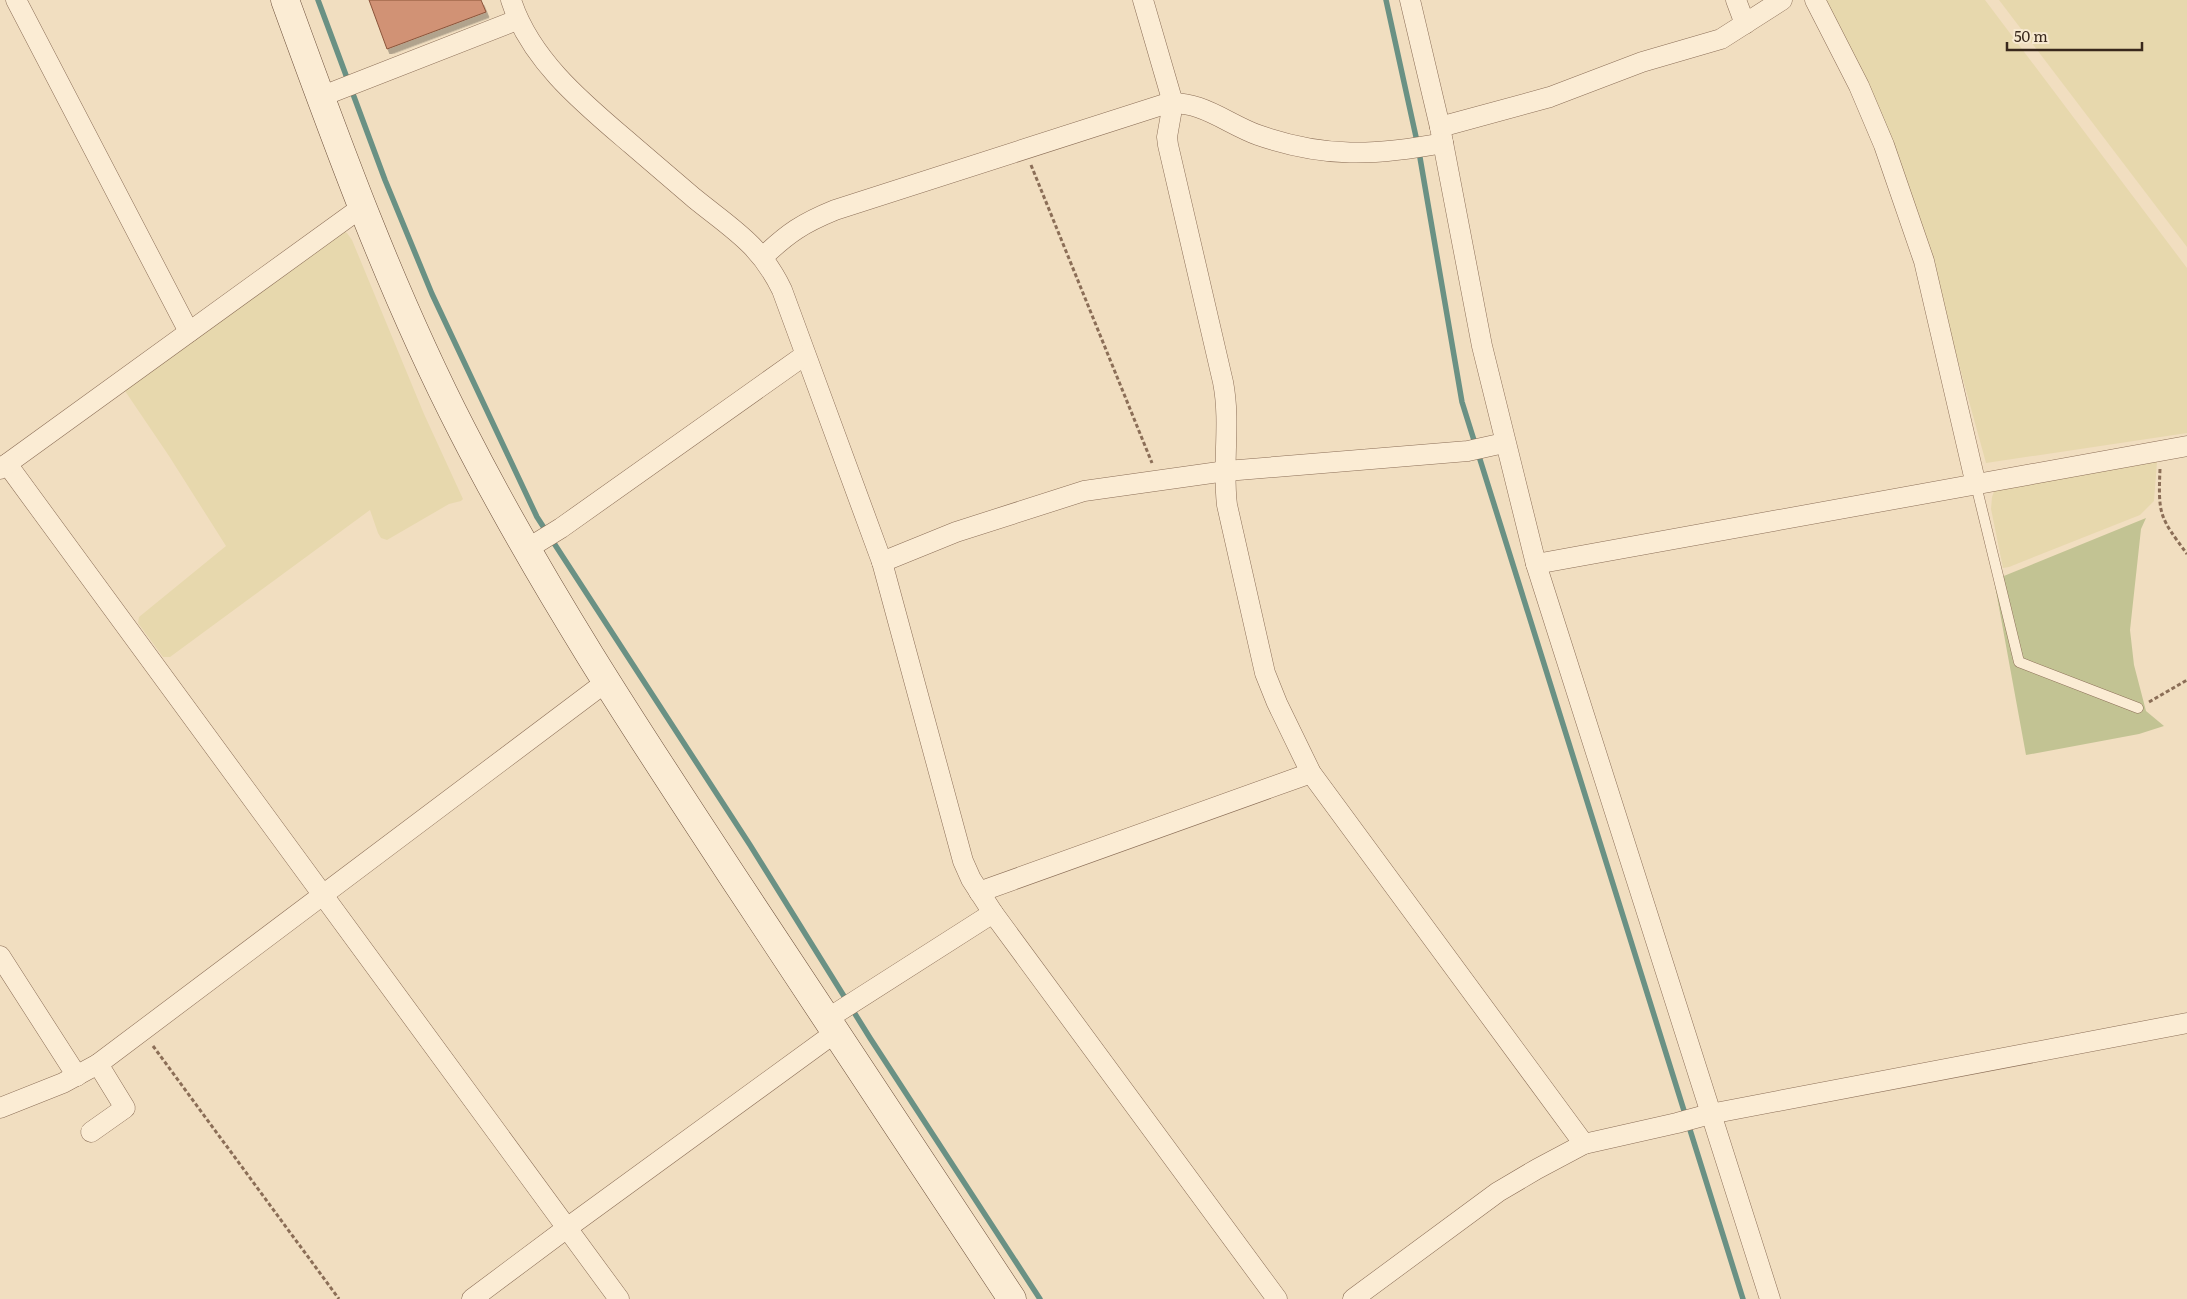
<svg xmlns="http://www.w3.org/2000/svg" width="2187" height="1299" font-family="Literata,serif">
<defs>
<filter id="shadow"><feDropShadow dx="3" dy="5.5" stdDeviation="0" flood-color="#0004"/></filter>
</defs>
<rect width="100%" height="100%" fill="#f1dec0"/>
<g fill="#e7d8ad">
<polygon points="1820,0 1985,0 2187,268 2187,433 1986,463 1933,270"/>
<polygon points="1999,0 2187,0 2187,247"/>
<polygon points="343,231 347,233 352,240 424,414 463,499 461,501 449,504 387,540 381,538 378,533 370,510 170,657 163,657 138,623 139,617 226,546 169,456 123,388"/>
<polygon points="2157,462 2154,501 2140,515 2009,567 2003,568 1991,509 1992,497 1996,486"/>
</g>
<polygon fill="#c2c393" points="2146,518 2141,529 2130,630 2134,665 2146,711 2164,726 2139,734 2026,755 1994,580"/>
<g fill="none" stroke-linecap="round" stroke-linejoin="round">
<g stroke="#6a9184" stroke-width="5.5">
<polyline points="318,0 385,180 432,294 537,517 750,845 870,1038 1040,1299"/>
<polyline points="1386,0 1418,146 1462,402 1743,1299"/>
</g>
</g>
<polygon fill="#d19274" stroke="#8b543b" filter="url(#shadow)" points="369,0 481,0 486,12 387,49"/>
<g fill="none" stroke-linecap="round" stroke-linejoin="round">
<defs>
<polyline id="lane" points="1976,485 2019,662 2138,708"/>
<g id="street">
<polyline points="16,0 189,332"/>
<path d="M511 0C530 60 584 104 631 144 652 162 673 180 694 198 732 229 760 244 782 290L882 562 963 861 971 879 993 913 1277 1299"/>
<path d="M1143 0 1173 103 1167 137 1168 145 1223 382C1231 423 1222 464 1227 505L1265 673 1277 703 1311 773 1584 1144"/>
<polyline points="1410,0 1440,127 1482,346 1536,564 1770,1299"/>
<polyline points="1736,0 1745,24"/>
<polyline points="1815,0 1859,86 1884,145 1924,261 1976,485"/>
<polyline points="320,97 517,20"/>
<polyline points="1440,127 1550,97 1642,62 1721,39 1782,0"/>
<path d="M763 257C788 233 803 223 835 210L1165 104C1200 99 1227 124 1258 135 1324 158 1375 156 1443 143"/>
<polyline points="7,464 619,1299"/>
<polyline points="0,469 362,207"/>
<polyline points="527,549 561,528 805,355"/>
<polyline points="882,562 956,532 1084,491 1226,471 1468,451 1504,443"/>
<polyline points="1536,564 2187,446"/>
<polyline points="979,892 1311,773"/>
<polyline points="0,956 77,1076"/>
<polyline points="827,1019 993,913"/>
<polyline points="0,1108 63,1083 98,1064 606,682"/>
<polyline points="91,1132 125,1108 98,1064"/>
<polyline points="472,1299 567,1228 836,1032"/>
<polyline points="1353,1299 1498,1192 1537,1169 1584,1144 1677,1123 1710,1114 2187,1023"/>
</g>
<path id="secondary" d="M285 0C338 146 391 292 462 430 543 589 641 737 739 886 830 1023 921 1161 1012 1299"/>
</defs>
<use href="#lane" stroke="#8b6e57" stroke-width="11"/>
<use href="#street" stroke="#8b6e57" stroke-width="21"/>
<use href="#secondary" stroke="#6c4f3a" stroke-width="29"/>
<g stroke="#8b6e57" stroke-width="3" stroke-dasharray="4 2.5" stroke-linecap="butt">
<polyline points="1031,165 1152,463"/>
<path d="M2160 469C2158 516 2160 517 2187 554"/>
<polyline points="2149,702 2187,680"/>
<polyline points="153,1046 339,1299"/>
</g>
<use href="#lane" stroke="#fbecd4" stroke-width="10"/>
<use href="#street" stroke="#fbecd4" stroke-width="20"/>
<use href="#secondary" stroke="#fbecd4" stroke-width="28"/>
</g>
<path d="M2007 42v8h135v-8" fill="none" stroke="#39281c" stroke-width="2.5"/>
<text x="2014" y="42" font-size="15" fill="#39281c" stroke="#f7e9d0" stroke-width="4" paint-order="stroke">50 m</text>
</svg>
